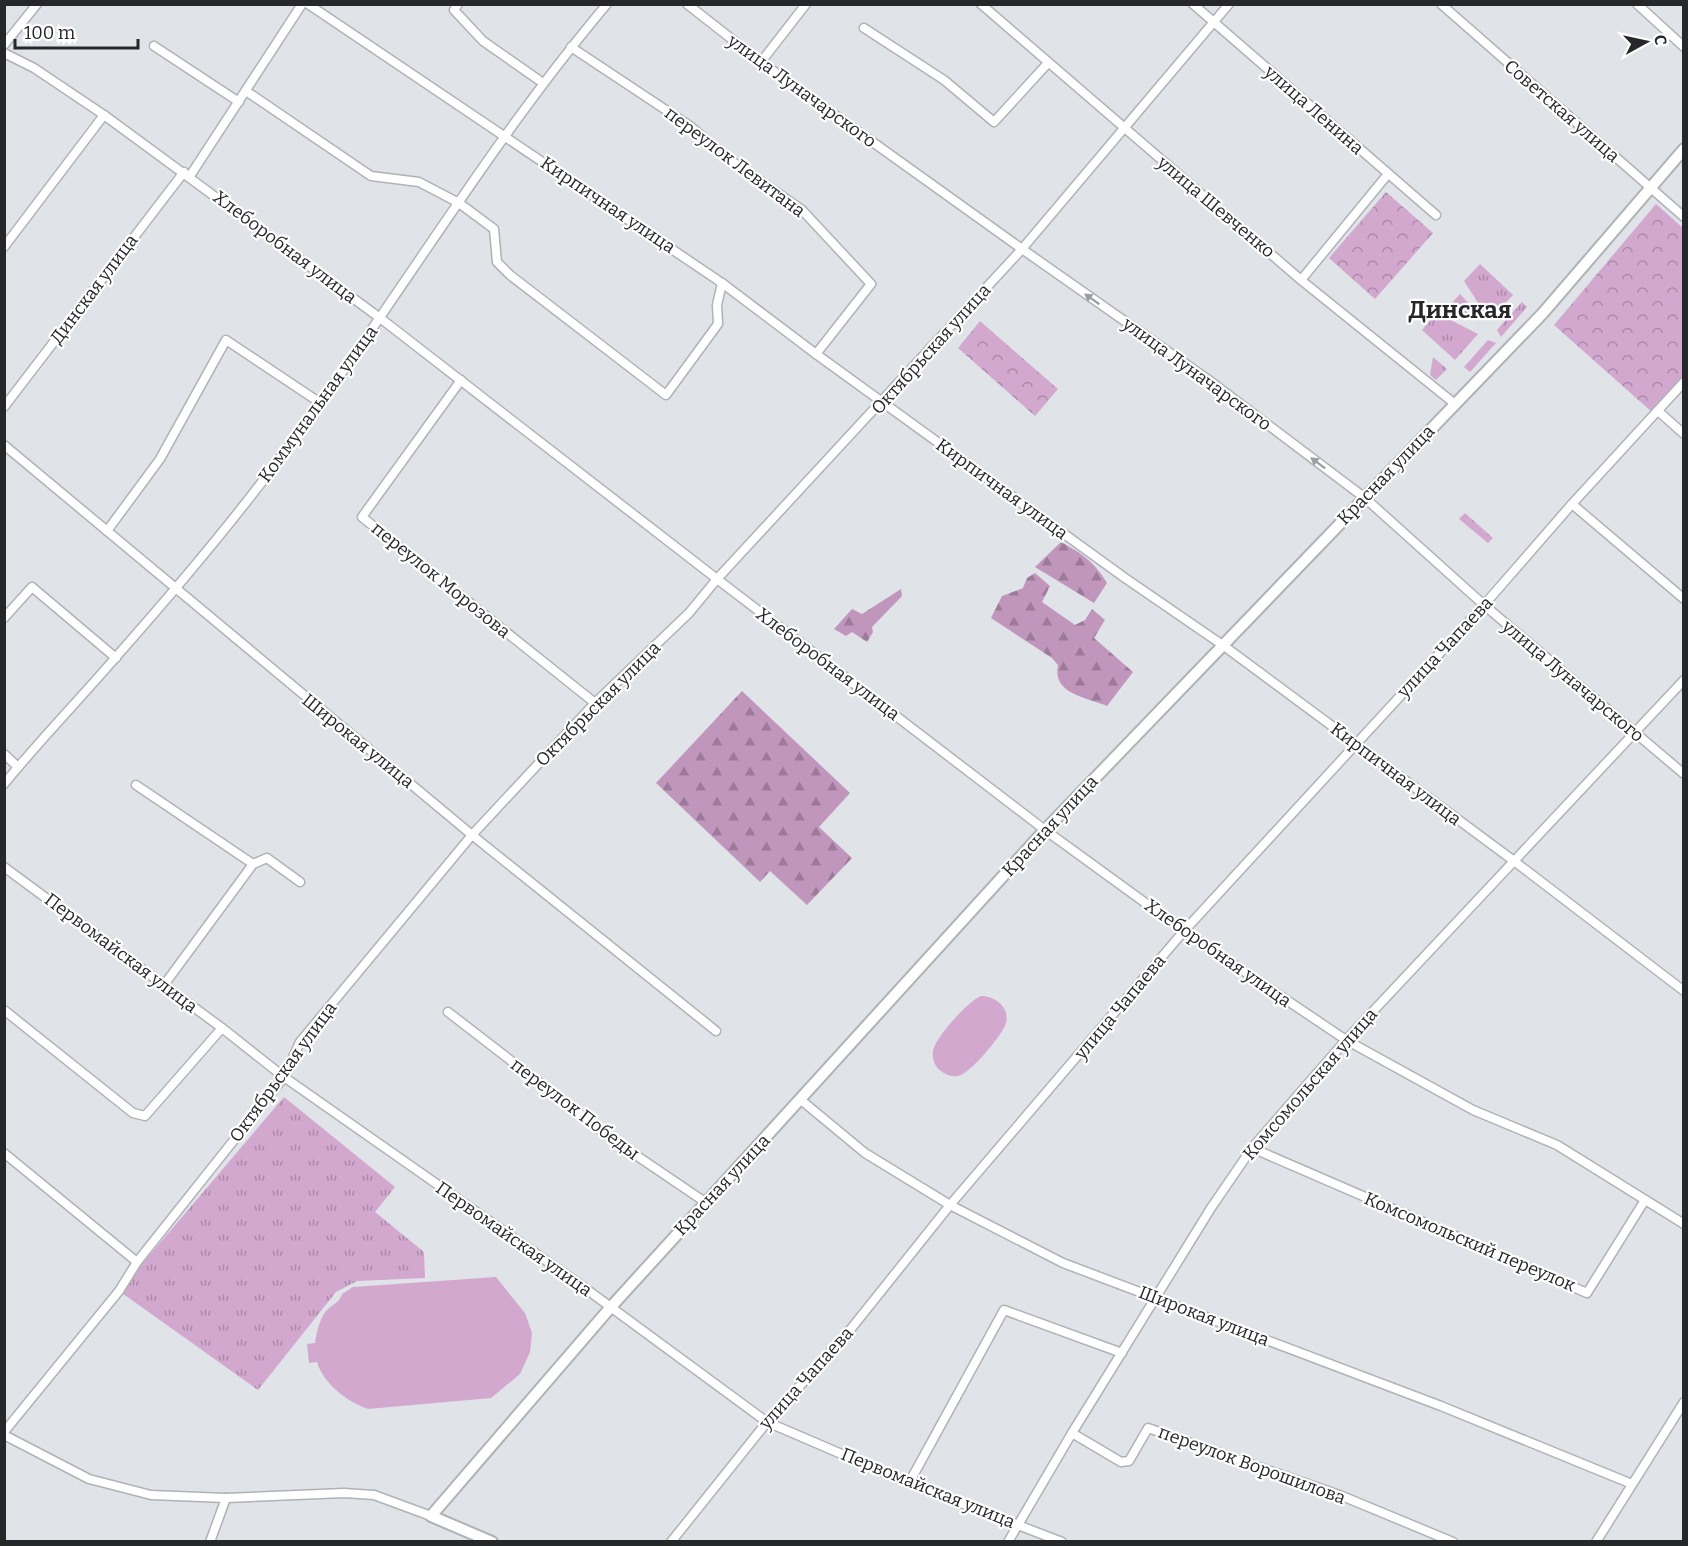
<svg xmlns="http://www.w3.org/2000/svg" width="1688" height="1546" font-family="Bitter,serif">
<defs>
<pattern id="grass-tufts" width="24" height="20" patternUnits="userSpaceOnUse" patternTransform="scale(1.5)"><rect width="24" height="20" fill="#d3a8cf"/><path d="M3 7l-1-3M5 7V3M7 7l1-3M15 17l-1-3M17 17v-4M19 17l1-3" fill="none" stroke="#ab89a8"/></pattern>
<pattern id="forest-firs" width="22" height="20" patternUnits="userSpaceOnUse" patternTransform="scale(1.5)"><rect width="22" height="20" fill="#c196bd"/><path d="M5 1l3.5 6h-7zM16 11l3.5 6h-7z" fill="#9d7a9a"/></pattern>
<pattern id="park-crowns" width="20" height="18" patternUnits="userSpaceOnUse" patternTransform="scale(1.5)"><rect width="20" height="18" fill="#d3a8cf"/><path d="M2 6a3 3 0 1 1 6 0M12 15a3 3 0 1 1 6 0" fill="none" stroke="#ab89a8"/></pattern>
</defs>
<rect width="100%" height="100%" fill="#e0e3e8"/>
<g fill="url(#grass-tufts)">
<polygon points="1480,264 1513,295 1489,320 1464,281"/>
<polygon points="1460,294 1473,308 1464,318 1448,307"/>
<polygon points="1522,302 1527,307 1501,337 1497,330"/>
<polygon points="1437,313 1478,334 1455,360 1422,330"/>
<polygon points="1488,340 1496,343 1470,372 1464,367"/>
<polygon points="1433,357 1447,369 1436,380 1430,375"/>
<polygon points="284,1097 395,1187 375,1212 424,1252 425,1278 357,1281 336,1292 258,1390 119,1291"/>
</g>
<g fill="url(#forest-firs)">
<path d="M1061 542C1083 554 1094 562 1107 583L1094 603 1035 567Z"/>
<path d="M1035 573 1050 586 1042 602 1075 625 1085 620 1092 609 1105 620 1094 638 1133 672 1107 706C1086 697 1052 694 1058 665L1052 658 991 618 1002 596 1023 588 1027 578Z"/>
<polygon points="901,589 902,596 872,627 873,632 867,642 852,632 846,636 834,629 852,609 862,614"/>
<polygon points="742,691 850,793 819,827 852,858 807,905 770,871 760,882 656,783"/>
</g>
<g fill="url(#park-crowns)">
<polygon points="1386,192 1433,233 1375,299 1329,258"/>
<polygon points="1656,204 1683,228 1683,376 1653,413 1554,325"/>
<polygon points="980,321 1058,389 1035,416 958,348"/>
<polygon points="1465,513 1493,538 1488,543 1459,519"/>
</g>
<g fill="#d3a8cf">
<path d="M981 996C996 996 1012 1009 1005 1026 1000 1037 970 1074 958 1076 952 1077 946 1075 941 1071 935 1067 932 1059 933 1051 935 1038 969 1000 981 996Z"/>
<path d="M496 1277 525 1313 532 1333 530 1352 520 1374 491 1398 368 1409C347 1402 323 1383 317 1362L309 1363 307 1344 315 1343C317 1332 319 1320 326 1311 332 1304 340 1303 342 1294L353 1287Z"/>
</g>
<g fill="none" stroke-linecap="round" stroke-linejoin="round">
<defs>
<g id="minor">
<polyline points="308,4 722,283 816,354 1125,578 1224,646 1514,861 1684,991"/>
<polyline points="458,4 454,10 483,41 543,83"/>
<polyline points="687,4 761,62 1022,249 1210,381 1365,498 1484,605 1684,774"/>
<polyline points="981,4 1301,280 1455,404"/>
<polyline points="1193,4 1436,215"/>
<polyline points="1441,4 1684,217"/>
<polyline points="1637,4 1684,47"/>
<polyline points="864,28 944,80 994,122 1048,63"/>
<polyline points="4,45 37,4"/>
<polyline points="154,46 239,102"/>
<polyline points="571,47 690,126 729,159 802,210 871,284 816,354"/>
<polyline points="4,53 34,68 104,115 380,318 717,579 1045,830 1184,931 1346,1040 1473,1110 1557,1145 1684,1224"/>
<polyline points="761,62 806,4"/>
<polyline points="246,91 371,176 419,182 459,203 494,229 497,262 510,275 666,395 718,324 717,305 722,283"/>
<polyline points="190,176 302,4"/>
<polyline points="4,247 104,115"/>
<polyline points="1301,280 1388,174"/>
<polyline points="461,380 362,517 595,703"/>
<polyline points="4,407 184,172"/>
<polyline points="1658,411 1684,434"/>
<polyline points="4,445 472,835 716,1031"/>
<polyline points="1572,504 1684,599"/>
<polyline points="107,531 160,459 226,340 319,402"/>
<polyline points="4,618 32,587 116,658"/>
<polyline points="4,754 18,767"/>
<path d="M4 784C40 740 79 700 116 657 169 597 222 535 271 470 387 318 483 151 607 4"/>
<polyline points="136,785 253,864 164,985"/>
<polyline points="253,864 267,858 300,882"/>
<polyline points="4,867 222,1028 284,1077 578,1283 767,1422 909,1483 1062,1542"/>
<polyline points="4,1010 133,1113 145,1116 222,1028"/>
<polyline points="448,1012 615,1141 705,1202"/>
<polyline points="801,1100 865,1153 950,1205 1063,1263 1441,1406 1632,1484"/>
<polyline points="1252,1148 1587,1293 1645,1200"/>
<polyline points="4,1153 137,1262"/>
<polyline points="4,1432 119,1291 137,1262 284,1077 300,1042 472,835 595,703 689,613 717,579 1022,249 1229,4"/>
<polyline points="1072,1433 1121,1462 1129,1461 1148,1428 1342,1496 1453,1542"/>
<polyline points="4,1435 89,1479 151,1495 226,1498 344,1493 374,1495 431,1516"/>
<polyline points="909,1483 1004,1310 1122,1353"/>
<polyline points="210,1542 226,1498"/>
<polyline points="671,1542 767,1422 846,1335 950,1205 1184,931 1484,605 1572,504 1684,382"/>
<polyline points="1008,1542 1072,1433 1211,1208 1252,1148 1346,1040 1684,680"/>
<polyline points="1596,1542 1684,1402"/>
</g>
<polyline id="major" points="492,1542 431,1516 610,1308 1045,830 1543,313 1684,149"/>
</defs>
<use href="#minor" stroke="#afb2b6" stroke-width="11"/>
<use href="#major" stroke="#afb2b6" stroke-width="14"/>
<use href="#minor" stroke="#fff" stroke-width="8"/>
<use href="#major" stroke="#fff" stroke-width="10"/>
</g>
<defs><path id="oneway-solid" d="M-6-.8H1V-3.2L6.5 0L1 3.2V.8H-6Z" transform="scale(1.5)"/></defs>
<g fill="#9d9e9f">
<use href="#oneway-solid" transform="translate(1092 299) rotate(-145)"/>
<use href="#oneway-solid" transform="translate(1318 463) rotate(-143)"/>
</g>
<g text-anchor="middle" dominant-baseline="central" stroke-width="4.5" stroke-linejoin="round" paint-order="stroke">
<g font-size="18" fill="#262729" stroke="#fff">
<text transform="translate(802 91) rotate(36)">улица Луначарского</text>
<text transform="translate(1314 110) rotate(41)">улица Ленина</text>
<text transform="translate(1562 111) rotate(41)">Советская улица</text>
<text transform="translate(735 162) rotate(37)">переулок Левитана</text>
<text transform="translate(608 205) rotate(34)">Кирпичная улица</text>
<text transform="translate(1216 207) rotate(40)">улица Шевченко</text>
<text transform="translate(285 247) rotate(37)">Хлеборобная улица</text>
<text transform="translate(94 289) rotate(-53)">Динская улица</text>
<text transform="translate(931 349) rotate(-48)">Октябрьская улица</text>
<text transform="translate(1197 374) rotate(36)">улица Луначарского</text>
<text transform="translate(318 404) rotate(-54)">Коммунальная улица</text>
<text transform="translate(1386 475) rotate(-46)">Красная улица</text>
<text transform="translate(1002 489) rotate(36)">Кирпичная улица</text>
<text transform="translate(441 580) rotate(39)">переулок Морозова</text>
<text transform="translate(1445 647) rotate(-47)">улица Чапаева</text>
<text transform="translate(828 664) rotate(37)">Хлеборобная улица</text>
<text transform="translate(1573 681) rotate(40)">улица Луначарского</text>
<text transform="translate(598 704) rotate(-45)">Октябрьская улица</text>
<text transform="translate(358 741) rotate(39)">Широкая улица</text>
<text transform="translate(1396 774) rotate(37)">Кирпичная улица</text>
<text transform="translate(1050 826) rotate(-47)">Красная улица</text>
<text transform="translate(121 953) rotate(37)">Первомайская улица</text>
<text transform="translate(1218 953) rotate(35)">Хлеборобная улица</text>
<text transform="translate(1120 1007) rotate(-50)">улица Чапаева</text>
<text transform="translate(283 1072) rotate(-54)">Октябрьская улица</text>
<text transform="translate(1310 1084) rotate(-49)">Комсомольская улица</text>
<text transform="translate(575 1109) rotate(37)">переулок Победы</text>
<text transform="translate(722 1185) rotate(-47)">Красная улица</text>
<text transform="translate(514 1239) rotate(35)">Первомайская улица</text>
<text transform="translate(1470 1242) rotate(23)">Комсомольский переулок</text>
<text transform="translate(1204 1316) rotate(21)">Широкая улица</text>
<text transform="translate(806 1378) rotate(-48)">улица Чапаева</text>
<text transform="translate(1252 1465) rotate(20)">переулок Ворошилова</text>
<text transform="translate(928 1488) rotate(22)">Первомайская улица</text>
</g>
<g font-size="24" font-weight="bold" fill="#262729" stroke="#fff">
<text x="1460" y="310">Динская</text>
</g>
</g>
<rect width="1688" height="1546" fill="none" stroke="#262729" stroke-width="12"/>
<g transform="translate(1646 42) rotate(82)" stroke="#ffffff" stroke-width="4.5" paint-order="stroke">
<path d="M0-4.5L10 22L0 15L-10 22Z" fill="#262729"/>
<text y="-9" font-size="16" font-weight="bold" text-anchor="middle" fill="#262729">С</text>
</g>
<path d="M15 39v9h123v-9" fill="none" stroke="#262729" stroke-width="3"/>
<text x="24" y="39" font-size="18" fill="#262729" stroke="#ffffff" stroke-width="4.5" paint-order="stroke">100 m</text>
</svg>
